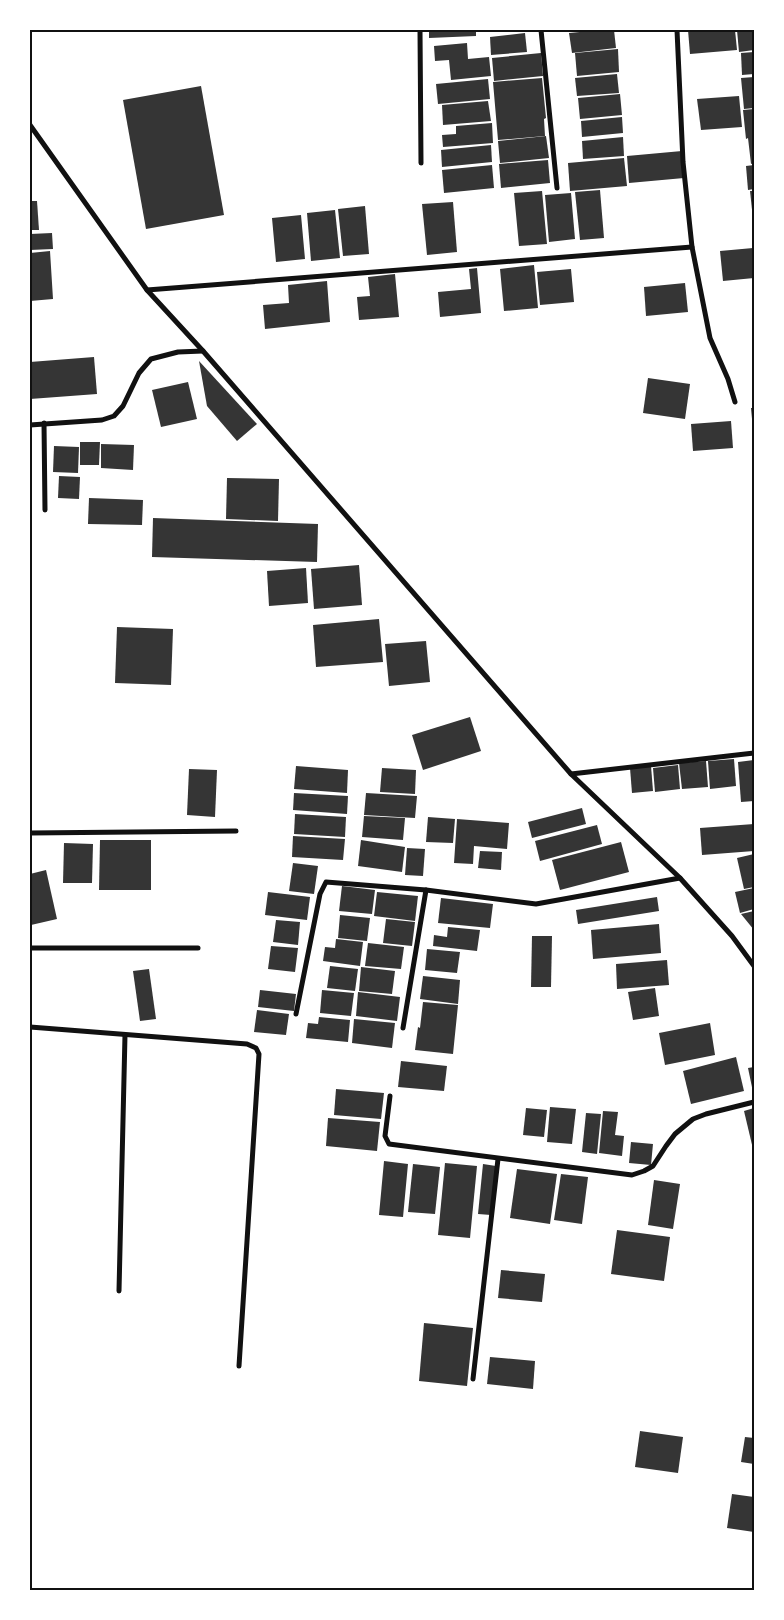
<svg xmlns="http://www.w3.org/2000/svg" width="784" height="1620" font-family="Rubik,sans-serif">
<rect width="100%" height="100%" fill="#fff"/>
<g fill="#353535">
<polygon points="429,30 476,30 476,36 429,38"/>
<polygon points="601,30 614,30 616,48 572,53 569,33"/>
<polygon points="688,30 735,30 737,50 690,54"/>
<polygon points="737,30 754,30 754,50 739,52"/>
<polygon points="525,33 527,52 491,55 490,37"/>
<polygon points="467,43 468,59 489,57 491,76 451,80 449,60 435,61 434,46"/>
<polygon points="618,49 619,72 577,76 575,53"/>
<polygon points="754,52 754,74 742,75 741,53"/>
<polygon points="541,53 543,76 494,81 492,58"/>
<polygon points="617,74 619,93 577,96 575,78"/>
<polygon points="754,77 754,108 744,109 741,78"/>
<polygon points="542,78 546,118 544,119 545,136 498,140 493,82"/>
<polygon points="488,79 490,99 438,104 436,84"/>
<polygon points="201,86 224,215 146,229 123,100"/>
<polygon points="620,94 622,115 580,119 578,98"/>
<polygon points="739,96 742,127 701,130 697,99"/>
<polygon points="488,101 491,121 443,125 442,105"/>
<polygon points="754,109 754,163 751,164 748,138 746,139 743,110"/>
<polygon points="622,117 623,133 582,137 581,121"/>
<polygon points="492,123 493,143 443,147 442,135 456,134 456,126"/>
<polygon points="546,136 549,158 500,163 498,141"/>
<polygon points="623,137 624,156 583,159 582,141"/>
<polygon points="491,145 492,162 442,167 441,150"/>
<polygon points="682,151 684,178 629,183 627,156"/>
<polygon points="624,158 627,186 570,191 568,163"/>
<polygon points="548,160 550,183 501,188 499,164"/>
<polygon points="492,165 494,188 444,193 442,170"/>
<polygon points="754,165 754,189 748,190 746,166"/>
<polygon points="600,190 604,238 580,240 575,192"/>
<polygon points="542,191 547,244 519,246 514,193"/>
<polygon points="750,191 754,191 754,219 753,219"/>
<polygon points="571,193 575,239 549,242 545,195"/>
<polygon points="30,201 37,201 39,230 30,230"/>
<polygon points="453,202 457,252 427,255 422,204"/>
<polygon points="365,206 369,254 343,256 338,209"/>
<polygon points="335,210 340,258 311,261 307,213"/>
<polygon points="301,215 305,259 276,262 272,218"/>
<polygon points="52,233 53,249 30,250 30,234"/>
<polygon points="753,248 754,278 723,281 720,251"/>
<polygon points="50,251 53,299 30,301 30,253"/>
<polygon points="534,265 538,308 504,311 500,269"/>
<polygon points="477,268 481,313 440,317 438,292 471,289 469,269"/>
<polygon points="571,269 574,302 540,305 537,272"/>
<polygon points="395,274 399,317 359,320 357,297 370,296 368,277"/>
<polygon points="327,281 330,322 265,329 263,305 289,303 288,285"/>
<polygon points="685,283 688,312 646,316 644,287"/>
<polygon points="94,357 97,394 30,399 30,362"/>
<polygon points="199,361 257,424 237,441 207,406"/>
<polygon points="648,378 690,384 685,419 643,413"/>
<polygon points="188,382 197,419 161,427 152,390"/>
<polygon points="751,408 754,408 754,430 753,430"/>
<polygon points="731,421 733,448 693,451 691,424"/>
<polygon points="80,442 100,442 99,465 80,465"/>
<polygon points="101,444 134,445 133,470 101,468"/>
<polygon points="54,446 79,447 78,473 53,472"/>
<polygon points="59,476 80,477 79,499 58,498"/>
<polygon points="227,478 279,479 278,521 226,519"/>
<polygon points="89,498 143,500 142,525 88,524"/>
<polygon points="153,518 318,524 317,562 152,557"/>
<polygon points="359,565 362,605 314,609 311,569"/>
<polygon points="306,568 308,603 269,606 267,571"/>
<polygon points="379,619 383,662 316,667 313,625"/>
<polygon points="117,627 173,629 171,685 115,683"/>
<polygon points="426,641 430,682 389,686 385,644"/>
<polygon points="470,717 481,751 423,770 412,735"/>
<polygon points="734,759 736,786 710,789 708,761"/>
<polygon points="754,760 754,801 741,802 738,762"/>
<polygon points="706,761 708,787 682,789 679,763"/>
<polygon points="678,765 680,789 655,792 653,768"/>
<polygon points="296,766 348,770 347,793 294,789"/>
<polygon points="651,766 653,791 632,793 630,768"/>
<polygon points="382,768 416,770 415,794 380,792"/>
<polygon points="189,769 217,770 215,817 187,815"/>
<polygon points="294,793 348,796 347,814 293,810"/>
<polygon points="366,793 417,796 415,818 364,815"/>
<polygon points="582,808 586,824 532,838 528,822"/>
<polygon points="295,814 346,817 345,837 294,834"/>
<polygon points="364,816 405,818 403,840 362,837"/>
<polygon points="428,817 455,819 453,843 426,842"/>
<polygon points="457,819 509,823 507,849 474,846 473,864 454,863"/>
<polygon points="754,824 754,851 702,855 700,828"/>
<polygon points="597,825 602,844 540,861 535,841"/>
<polygon points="293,836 345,839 343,860 292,857"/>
<polygon points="100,840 151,840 151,890 99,890"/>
<polygon points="361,840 405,847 402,872 358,866"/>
<polygon points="621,842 629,872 560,890 552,860"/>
<polygon points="64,843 93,844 92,883 63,883"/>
<polygon points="407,848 425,849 423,876 405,875"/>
<polygon points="480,851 502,852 501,870 478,868"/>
<polygon points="754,854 754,887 744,889 737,858"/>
<polygon points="293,863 318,866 314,894 289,891"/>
<polygon points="46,870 57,919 31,925 30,874"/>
<polygon points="342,886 375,890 372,914 339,911"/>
<polygon points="754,888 754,909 740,913 735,892"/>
<polygon points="268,892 310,897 307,920 265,915"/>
<polygon points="377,892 418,896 415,921 374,916"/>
<polygon points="657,897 659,911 578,924 576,910"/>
<polygon points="441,898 493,904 490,928 438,923"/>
<polygon points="754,911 754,930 741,914"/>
<polygon points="340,915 370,918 367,941 338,938"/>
<polygon points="386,919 415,922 412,946 383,943"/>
<polygon points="276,920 300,922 298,945 273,942"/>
<polygon points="659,924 661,953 593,959 591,930"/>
<polygon points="448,927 480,930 477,951 433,946 434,935 447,937"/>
<polygon points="532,936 552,936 551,987 531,987"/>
<polygon points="336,939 363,942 360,966 323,961 325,947 335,948"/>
<polygon points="368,943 404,947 401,969 365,966"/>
<polygon points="271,946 298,948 295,972 268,969"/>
<polygon points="427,949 460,952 457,973 425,970"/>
<polygon points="667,960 669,985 617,989 616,964"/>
<polygon points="330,966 358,969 355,991 327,988"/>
<polygon points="361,967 395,971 392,994 359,991"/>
<polygon points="149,969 156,1019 140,1021 133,971"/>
<polygon points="423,976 460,980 458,1004 420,999"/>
<polygon points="655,988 659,1016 633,1020 628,992"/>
<polygon points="260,990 296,994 294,1011 258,1007"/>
<polygon points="322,990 354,993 351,1016 320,1013"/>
<polygon points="358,992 400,997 397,1021 356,1016"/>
<polygon points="423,1002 458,1005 453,1054 415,1050 418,1027 420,1028"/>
<polygon points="257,1010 289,1014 286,1035 254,1032"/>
<polygon points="319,1017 350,1020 348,1042 306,1038 308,1023 318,1024"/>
<polygon points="354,1019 395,1023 392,1048 352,1043"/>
<polygon points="710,1023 715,1055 665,1065 659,1033"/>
<polygon points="736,1057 744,1091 691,1104 683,1071"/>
<polygon points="401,1061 447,1066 444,1091 398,1087"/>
<polygon points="754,1067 754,1092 753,1092 748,1068"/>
<polygon points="336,1089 384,1093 381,1119 334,1115"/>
<polygon points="550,1107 576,1109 572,1144 547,1142"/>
<polygon points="526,1108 547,1110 544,1137 523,1135"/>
<polygon points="754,1108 754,1149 753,1149 744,1111"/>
<polygon points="603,1111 618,1112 615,1135 624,1136 622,1156 599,1153"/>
<polygon points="586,1113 601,1114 597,1154 582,1152"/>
<polygon points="328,1118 380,1122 377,1151 326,1146"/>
<polygon points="631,1142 653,1144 651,1165 629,1163"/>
<polygon points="384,1161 408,1164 403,1217 379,1215"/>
<polygon points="445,1163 477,1166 470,1238 438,1235"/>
<polygon points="413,1164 440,1167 435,1214 408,1212"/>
<polygon points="483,1164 496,1166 491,1215 478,1214"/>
<polygon points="517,1169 557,1174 550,1224 510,1218"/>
<polygon points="561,1174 588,1177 582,1224 554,1220"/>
<polygon points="654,1180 680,1184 673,1229 648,1225"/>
<polygon points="617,1230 670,1237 664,1281 611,1274"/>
<polygon points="501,1270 545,1274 542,1302 498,1298"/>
<polygon points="424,1323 473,1328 467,1386 419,1381"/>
<polygon points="490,1357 535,1361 533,1389 487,1384"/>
<polygon points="640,1431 683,1437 678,1473 635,1467"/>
<polygon points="745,1437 754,1438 754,1464 741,1462"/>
<polygon points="732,1494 754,1497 754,1532 727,1528"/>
</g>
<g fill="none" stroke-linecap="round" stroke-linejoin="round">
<g stroke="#111" stroke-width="5">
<polyline points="420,30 421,163"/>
<polyline points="541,30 557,188"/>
<polyline points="677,30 683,162 692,247 710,338 728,379 735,402"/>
<polyline points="30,125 147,290 203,351 571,774 680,878 732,936 754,966"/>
<polyline points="147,290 692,247"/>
<polyline points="44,423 45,510"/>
<polyline points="30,425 102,420 114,416 123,406 139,373 151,359 178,352 203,351"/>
<polyline points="571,774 754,753"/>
<polyline points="30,833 236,831"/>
<polyline points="30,948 198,948"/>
<polyline points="296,1014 320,894 326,882 426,890 536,904 680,878"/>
<polyline points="30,1027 247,1044 256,1048 259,1054 239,1366"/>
<polyline points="403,1028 426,890"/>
<polyline points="390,1096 385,1136 389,1144 632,1175 644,1171 653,1166 666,1146 675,1134 693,1119 706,1114 754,1102"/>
<polyline points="119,1291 125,1035"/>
<polyline points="473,1379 498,1159"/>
</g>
</g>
<rect width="784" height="1620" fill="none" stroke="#ffffff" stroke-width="62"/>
<rect x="31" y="31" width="722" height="1558" fill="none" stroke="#111" stroke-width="2"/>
</svg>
